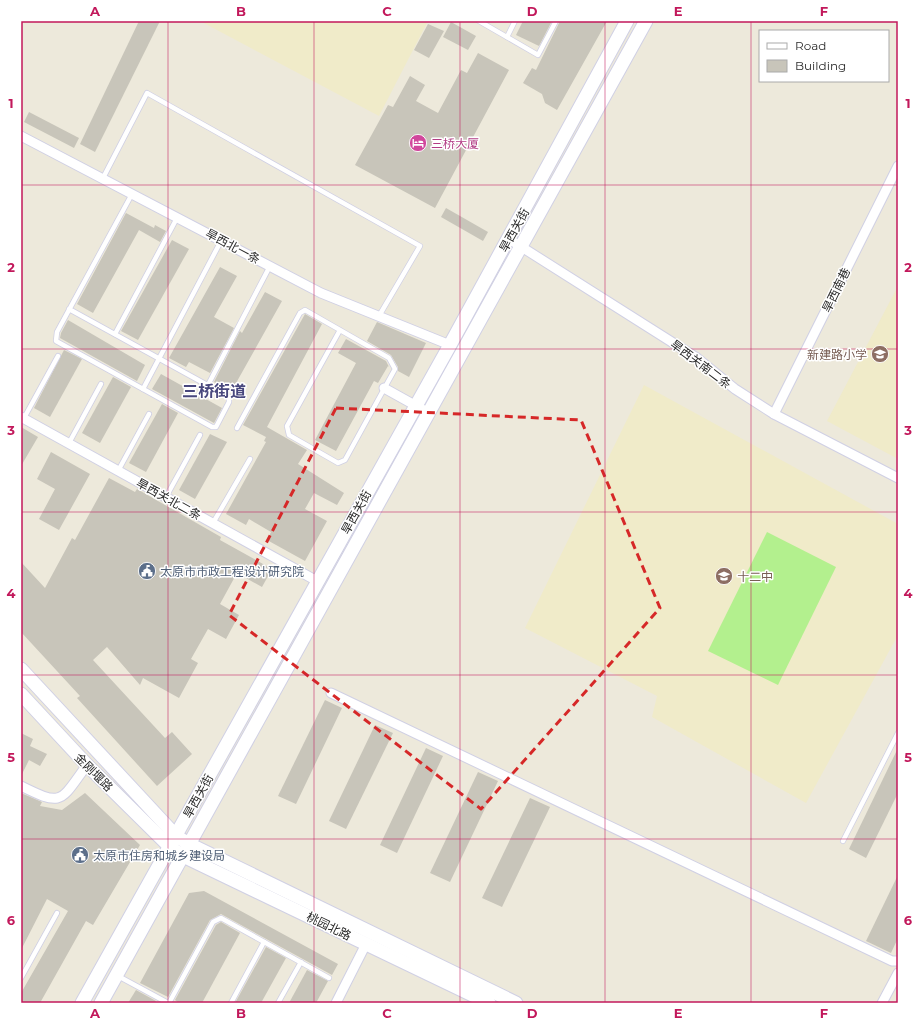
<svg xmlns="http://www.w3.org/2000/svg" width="919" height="1024" font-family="Montserrat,'Noto Sans SC',sans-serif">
<rect width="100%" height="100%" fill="#ede9db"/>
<g fill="#f0ebc9">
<polygon points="200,21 428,21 379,116"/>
<polygon points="898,286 898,459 827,421"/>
<polygon points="644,385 898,524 898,635 806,803 652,717 657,696 525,628"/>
</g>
<polygon fill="#b3f08e" points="767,532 836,567 778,685 708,651"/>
<g fill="#c8c5ba">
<polygon points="139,21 160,21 95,152 80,144"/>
<polygon points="523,21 552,21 539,46 516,35"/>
<polygon points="560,21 607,21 557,110 545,103 542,94 523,83 532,68 536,70"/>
<polygon points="451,22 476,36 468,50 443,37"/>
<polygon points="428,24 444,31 429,58 414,50"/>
<polygon points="478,53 509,70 435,208 355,165 388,105 393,107 410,76 425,85 416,101 438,113 461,70 467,73"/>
<polygon points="29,112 79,138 74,148 24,122"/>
<polygon points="446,208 488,232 483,241 441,217"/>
<polygon points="126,213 154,228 155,225 166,231 160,242 139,230 93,313 77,304"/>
<polygon points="172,240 189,249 138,340 121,331"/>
<polygon points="220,267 237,276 214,317 234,328 210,373 189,362 186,367 169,358"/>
<polygon points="265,292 282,301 231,392 214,382 240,331 242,333"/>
<polygon points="305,314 322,324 267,427 307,450 298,464 344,493 337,505 314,493 305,509 327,521 305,561 267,540 271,532 249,519 246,525 226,514 266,442 264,441 266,437 243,425"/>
<polygon points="68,320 145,365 137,381 60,338 61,333"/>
<polygon points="377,322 426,343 409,377 398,371 398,367 391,355 367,341"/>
<polygon points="346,339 386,361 389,367 388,366 378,383 374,381 336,451 315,440 356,363 338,353"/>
<polygon points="64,350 82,359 50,417 34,408"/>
<polygon points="161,374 222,408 214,423 152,389"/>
<polygon points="113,377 131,387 100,443 82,433"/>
<polygon points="162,404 178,413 146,472 129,463"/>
<polygon points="21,427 38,437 21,466"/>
<polygon points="210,434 227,442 195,499 179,490"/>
<polygon points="51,452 90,474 59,530 39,519 55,489 37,479"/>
<polygon points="109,478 135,492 137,489 221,537 220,540 272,569 262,587 237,573 220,604 239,615 226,639 208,629 191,659 198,663 179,698 143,678 140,685 107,647 93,660 165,738 172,732 192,754 157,786 77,698 80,696 21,632 21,562 45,588 72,538 75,540"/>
<polygon points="325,700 342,708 296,804 278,796"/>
<polygon points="375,725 393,733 346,829 329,821"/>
<polygon points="21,733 33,739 30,746 47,754 40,766 29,760 21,776"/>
<polygon points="426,748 443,756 397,853 380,845"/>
<polygon points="898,748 898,793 866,858 849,849"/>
<polygon points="478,772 498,781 450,882 430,873"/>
<polygon points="21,793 42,802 40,806 62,810 85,793 140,845 93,925 86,921 40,1003 21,1003 21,993 68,911 47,899 21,950"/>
<polygon points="530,798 550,807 502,907 482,898"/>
<polygon points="898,875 898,938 891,953 866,941"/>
<polygon points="204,891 338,964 332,975 221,914 210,920 168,997 140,983 189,893"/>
<polygon points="221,922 240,933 202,1003 179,1003 175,1000 216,925"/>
<polygon points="266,947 286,958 261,1003 235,1003"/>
<polygon points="307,970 328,981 316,1003 289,1003"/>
<polygon points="136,990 156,1001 155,1003 128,1003"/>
</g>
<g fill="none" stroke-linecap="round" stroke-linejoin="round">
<defs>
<g id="lane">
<polyline points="479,21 538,55 556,21"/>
<polyline points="507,37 515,21"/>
<polyline points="103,178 147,93 420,246 379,316"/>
<polyline points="69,309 229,397 229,402 216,427 212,427 56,341 57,332 132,194"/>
<polyline points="115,334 177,218"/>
<polyline points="208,385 270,266"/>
<polyline points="143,389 221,241"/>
<polyline points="24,418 58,356"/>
<polyline points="237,428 300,313 305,310 389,358 395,369 345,460 338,463 289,435 287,426 340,330"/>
<polyline points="69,443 101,384"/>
<polyline points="118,471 149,414"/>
<polyline points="166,497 200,435"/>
<polyline points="213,523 250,459"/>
<polyline points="843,841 898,733"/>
<polyline points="118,976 168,1003"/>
<polyline points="21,978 57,913"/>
<polyline points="169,1003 213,922 221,918 329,978"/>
<polyline points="231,1003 264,942"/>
<polyline points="278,1003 301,962"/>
</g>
<g id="street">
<polyline points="21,136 321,293 450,345"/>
<polyline points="509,239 697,358 735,389 774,414 898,478"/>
<polyline points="384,388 429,413"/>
<polyline points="774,414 898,166"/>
<polyline points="21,417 317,581"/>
<polyline points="331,693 892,961 898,961"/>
<path d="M21 786C63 807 60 802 87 765"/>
<polyline points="336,1003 366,944"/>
<polyline points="882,1003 898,973"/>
</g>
<g id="secondary">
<polyline points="21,669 176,836 189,844 516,1003"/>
<polyline points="21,694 87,765 170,847 183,856 489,1003"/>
<polyline points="82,1003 450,345 627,21"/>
<polyline points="101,1003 646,21"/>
</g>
</defs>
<use href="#lane" stroke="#d0d0e4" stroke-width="6"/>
<use href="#street" stroke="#d0d0e4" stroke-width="11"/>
<use href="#secondary" stroke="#d0d0e4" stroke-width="15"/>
<use href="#lane" stroke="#fff" stroke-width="4.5"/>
<use href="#street" stroke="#fff" stroke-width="9"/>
<use href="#secondary" stroke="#fff" stroke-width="13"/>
</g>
<path fill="none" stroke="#d62828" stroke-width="3" stroke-dasharray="8 5" stroke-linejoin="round" d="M336 408 581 420 660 608 481 809 229 615Z"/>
<path fill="none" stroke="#c2185b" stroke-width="1" stroke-opacity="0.55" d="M168 21V1003M314 21V1003M460 21V1003M605 21V1003M751 21V1003M21 185H898M21 349H898M21 512H898M21 675H898M21 839H898"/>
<defs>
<symbol id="hotel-disc" viewBox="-11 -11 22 22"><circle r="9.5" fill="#d1479c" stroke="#fff"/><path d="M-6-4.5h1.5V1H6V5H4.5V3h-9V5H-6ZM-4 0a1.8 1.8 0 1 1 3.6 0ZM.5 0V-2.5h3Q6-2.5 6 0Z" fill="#fff"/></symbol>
<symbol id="school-disc" viewBox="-11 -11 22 22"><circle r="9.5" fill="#8d6e63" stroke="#fff"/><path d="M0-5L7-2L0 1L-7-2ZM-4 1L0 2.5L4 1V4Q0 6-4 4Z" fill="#fff"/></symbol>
<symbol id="civic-disc" viewBox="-11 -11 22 22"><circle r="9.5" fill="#5c6f8a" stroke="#fff"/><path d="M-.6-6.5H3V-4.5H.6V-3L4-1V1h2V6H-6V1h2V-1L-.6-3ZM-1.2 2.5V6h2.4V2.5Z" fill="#fff"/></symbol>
</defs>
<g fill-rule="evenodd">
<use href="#hotel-disc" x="408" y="133" width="20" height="20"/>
<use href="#school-disc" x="870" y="344" width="20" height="20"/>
<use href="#civic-disc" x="137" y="561" width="20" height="20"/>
<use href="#school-disc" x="714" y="566" width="20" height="20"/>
<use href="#civic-disc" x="70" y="845" width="20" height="20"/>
</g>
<g text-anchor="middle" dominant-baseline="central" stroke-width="3" stroke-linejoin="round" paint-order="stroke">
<g font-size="12" fill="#b23c85" stroke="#fff" text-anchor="start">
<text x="431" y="143">三桥大厦</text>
</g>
<g font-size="12" fill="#2a2a2a" stroke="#fff">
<text transform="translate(514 230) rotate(-61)">旱西关街</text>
<text transform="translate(233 246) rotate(28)">旱西北一条</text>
<text transform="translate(836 290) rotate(-64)">旱西南巷</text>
<text transform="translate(701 364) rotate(37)">旱西关南二条</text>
<text transform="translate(169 499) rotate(29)">旱西关北二条</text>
<text transform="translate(356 512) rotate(-61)">旱西关街</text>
<text transform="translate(94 772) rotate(45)">金刚堰路</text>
<text transform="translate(198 796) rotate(-61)">旱西关街</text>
<text transform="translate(329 926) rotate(26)">桃园北路</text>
</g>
<g font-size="12" fill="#785e54" stroke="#fff" text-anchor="end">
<text x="867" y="354">新建路小学</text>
<text x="737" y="576" text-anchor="start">十二中</text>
</g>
<g font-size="12" fill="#4e5e75" stroke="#fff" text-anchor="start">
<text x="160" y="571">太原市市政工程设计研究院</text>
<text x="93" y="855">太原市住房和城乡建设局</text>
</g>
<g font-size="16" font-weight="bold" fill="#48477d" stroke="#fff">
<text x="214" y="391">三桥街道</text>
</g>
</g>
<rect width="919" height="1024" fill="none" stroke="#ffffff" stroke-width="44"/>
<rect x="759" y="30" width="130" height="52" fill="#ffffff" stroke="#aaaaaa"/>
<rect x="767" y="43" width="20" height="6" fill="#ffffff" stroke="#aaaaaa"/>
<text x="795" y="50" font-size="12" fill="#2a2a2a">Road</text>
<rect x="767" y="60" width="20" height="12" fill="#c8c5ba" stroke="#aaaaaa"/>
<text x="795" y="70" font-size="12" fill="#2a2a2a">Building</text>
<rect x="22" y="22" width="875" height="980" fill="none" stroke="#c2185b" stroke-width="1.5"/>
<g font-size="13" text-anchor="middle" font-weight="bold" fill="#c2185b">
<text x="95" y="16">A</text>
<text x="241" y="16">B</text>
<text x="387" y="16">C</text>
<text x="532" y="16">D</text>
<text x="678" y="16">E</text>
<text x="824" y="16">F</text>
<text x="11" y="108">1</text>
<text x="908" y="108">1</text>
<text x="11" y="272">2</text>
<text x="908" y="272">2</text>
<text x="11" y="435">3</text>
<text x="908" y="435">3</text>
<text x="11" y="598">4</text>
<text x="908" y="598">4</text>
<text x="11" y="762">5</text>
<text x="908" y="762">5</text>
<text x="11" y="925">6</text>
<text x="908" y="925">6</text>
<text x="95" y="1018">A</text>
<text x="241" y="1018">B</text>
<text x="387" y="1018">C</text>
<text x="532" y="1018">D</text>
<text x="678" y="1018">E</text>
<text x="824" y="1018">F</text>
</g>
</svg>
